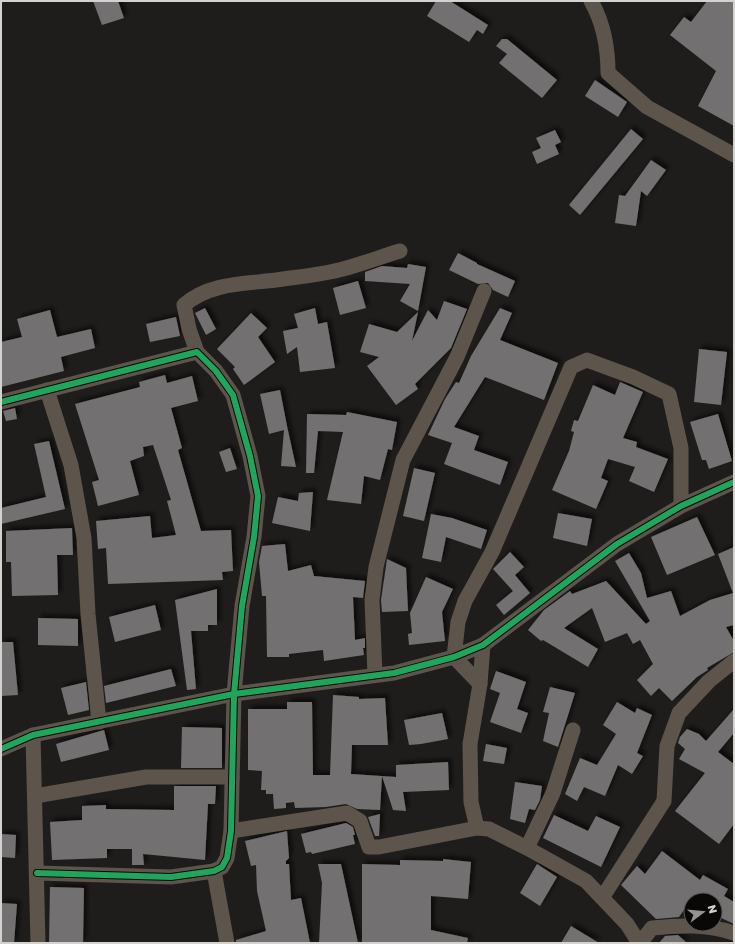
<svg xmlns="http://www.w3.org/2000/svg" width="735" height="944" font-family="'Golos Text',sans-serif">
<defs>
<filter id="shadow"><feDropShadow dx="3.5" dy="-3.5" stdDeviation="2" flood-color="#0009"/></filter>
</defs>
<rect width="100%" height="100%" fill="#1f1d1b"/>
<g fill="#727070" filter="url(#shadow)">
<polygon points="93,1 118,1 124,18 102,25"/>
<polygon points="436,1 450,1 488,25 483,34 477,30 469,42 427,16"/>
<polygon points="707,1 734,1 734,126 698,106 716,71 670,35 684,17 691,22"/>
<polygon points="502,39 507,39 557,80 542,98 499,63 507,54 496,46"/>
<polygon points="595,80 627,102 618,117 585,96"/>
<polygon points="631,129 643,139 580,215 569,205"/>
<polygon points="555,130 561,142 555,145 559,154 537,164 532,152 541,148 536,138"/>
<polygon points="651,160 666,170 647,196 641,191 636,226 615,223 619,195 625,196"/>
<polygon points="458,253 477,263 477,264 515,281 508,297 493,290 488,283 478,284 449,270"/>
<polygon points="408,264 426,267 418,311 400,301 410,284 365,281 365,272 382,266 407,268"/>
<polygon points="358,281 366,308 340,315 333,288"/>
<polygon points="444,301 467,309 451,348 415,384 418,389 396,405 367,366 379,357 360,352 369,324 397,332 418,312 412,341 428,310 437,320"/>
<polygon points="205,308 216,329 206,335 195,313"/>
<polygon points="315,308 318,324 327,322 335,368 300,372 297,347 287,354 283,331 298,328 294,314"/>
<polygon points="500,308 512,313 500,340 558,363 544,400 485,377 454,427 479,436 474,450 508,462 500,485 444,464 452,443 428,435 445,399 456,382 459,383 471,356"/>
<polygon points="50,310 57,337 91,329 95,348 61,357 64,371 1,387 1,342 22,337 17,319"/>
<polygon points="251,313 267,328 258,337 275,362 244,385 233,369 235,367 217,349"/>
<polygon points="176,317 180,336 150,342 146,324"/>
<polygon points="699,349 727,352 721,405 694,402"/>
<polygon points="165,375 167,383 192,376 198,401 171,408 182,448 178,450 201,531 231,530 233,571 222,572 223,580 108,584 106,548 98,549 96,521 150,516 152,538 176,535 167,501 171,500 153,445 143,447 144,456 130,461 139,495 98,506 92,482 99,480 75,404 140,387 139,382"/>
<polygon points="620,382 643,392 623,438 637,442 636,447 668,459 654,492 629,481 635,467 608,459 601,478 608,481 596,509 552,490 569,451 574,432 571,431 574,420 578,421 593,385 615,395"/>
<polygon points="280,390 287,426 296,467 281,466 284,430 269,434 260,394"/>
<polygon points="15,408 17,419 6,421 3,411"/>
<polygon points="347,412 397,422 392,450 388,449 380,480 364,476 361,504 327,500 343,432 318,431 314,473 306,473 307,414 346,415"/>
<polygon points="718,414 732,461 709,469 706,460 702,460 690,422"/>
<polygon points="49,441 65,509 1,524 1,508 46,497 34,444"/>
<polygon points="230,448 237,469 226,472 219,452"/>
<polygon points="414,468 435,473 424,521 403,516"/>
<polygon points="313,492 310,531 272,523 278,497 298,501 299,493"/>
<polygon points="558,513 592,519 587,546 553,538"/>
<polygon points="431,514 452,518 487,530 481,549 446,537 441,562 422,558"/>
<polygon points="697,517 715,555 667,575 651,537"/>
<polygon points="72,528 73,555 57,555 58,595 12,596 11,562 6,562 6,531"/>
<polygon points="285,544 288,571 311,565 314,576 365,581 363,598 353,597 355,640 365,638 365,648 363,648 364,655 324,661 323,650 289,654 289,657 267,657 266,596 262,596 259,562 262,546"/>
<polygon points="734,547 734,625 726,627 734,641 734,652 707,668 708,670 697,677 672,701 659,688 651,696 637,680 653,664 640,640 633,644 627,633 605,642 592,608 564,628 598,649 588,667 543,640 541,641 528,630 544,610 570,591 572,594 606,581 646,624 650,621 615,561 629,553 641,573 647,598 671,591 680,616 710,600 733,593 718,554"/>
<polygon points="510,552 524,567 515,575 530,593 504,615 496,605 513,591 493,569"/>
<polygon points="387,559 406,568 408,611 382,612 381,600"/>
<polygon points="426,577 453,589 442,612 445,641 409,645 408,634 412,633 410,613"/>
<polygon points="217,589 217,625 208,625 208,631 191,631 196,689 187,690 175,600"/>
<polygon points="155,605 161,630 115,642 109,617"/>
<polygon points="38,618 78,619 78,646 38,645"/>
<polygon points="1,642 13,642 18,695 1,696"/>
<polygon points="171,669 176,686 106,703 104,686"/>
<polygon points="496,671 526,682 517,709 528,713 521,733 490,722 500,693 490,689"/>
<polygon points="86,682 89,710 68,715 61,688"/>
<polygon points="550,687 575,693 558,747 543,741 549,713 543,712"/>
<polygon points="333,695 359,697 359,699 385,698 388,745 352,745 351,774 396,777 396,765 448,762 449,790 403,792 406,811 393,810 382,776 380,810 357,809 346,804 326,807 295,808 294,802 286,803 286,808 274,809 273,794 266,794 266,790 261,790 262,771 248,770 248,709 287,709 287,702 312,702 313,775 330,775"/>
<polygon points="617,702 635,713 637,708 652,715 637,753 643,756 632,774 618,765 605,796 584,787 577,801 565,794 580,758 597,765 616,734 603,725"/>
<polygon points="734,709 734,733 718,752 734,764 734,824 719,844 675,811 705,773 679,759 685,749 678,743 680,737 687,729 699,734 706,741"/>
<polygon points="442,713 448,739 421,744 409,745 404,720"/>
<polygon points="182,727 222,728 222,768 181,768"/>
<polygon points="104,730 109,750 61,762 56,744"/>
<polygon points="486,744 507,748 504,764 483,761"/>
<polygon points="515,782 542,786 540,800 535,810 529,809 525,823 510,819"/>
<polygon points="174,786 216,786 215,804 208,804 205,860 143,854 144,865 132,865 132,849 107,849 107,858 52,860 50,822 82,820 82,806 106,805 106,809 174,810"/>
<polygon points="380,814 379,836 375,836 368,817"/>
<polygon points="554,815 588,831 596,816 620,827 601,867 543,838"/>
<polygon points="346,823 353,827 355,835 353,835 355,844 312,854 311,852 306,853 301,834"/>
<polygon points="287,831 289,858 286,861 286,864 289,864 291,900 301,898 310,943 236,943 236,940 266,931 257,891 256,865 251,866 245,841"/>
<polygon points="1,834 16,835 15,858 1,857"/>
<polygon points="662,851 700,880 703,875 728,889 724,896 734,902 734,924 715,915 715,900 691,900 679,917 656,919 621,885 637,866 645,874"/>
<polygon points="443,859 471,862 468,899 431,896 431,930 468,938 467,943 362,943 362,864 400,865 400,860 443,861"/>
<polygon points="318,864 341,864 358,943 319,943 322,883"/>
<polygon points="537,864 557,877 540,906 520,893"/>
<polygon points="50,887 84,888 83,943 49,943"/>
<polygon points="1,903 17,904 14,943 1,943"/>
<polygon points="571,926 599,943 561,943"/>
<polygon points="678,935 687,943 659,943 665,936"/>
</g>
<g fill="none" stroke-linecap="round" stroke-linejoin="round">
<g stroke="#5d544c" stroke-width="15">
<path d="M591 1C603 22 608 48 608 73L647 107 734 155"/>
<path d="M197 352 189 329 184 305C209 283 244 284 276 280 296 277 319 275 339 270 359 265 380 257 400 251"/>
<polyline points="47,390 71,465 84,538 88,614 99,722"/>
<polyline points="1,402 197,352 216,371 233,395 250,456 258,496 254,537 242,606 234,694 231,831 227,858 222,867 214,871 171,877 37,873"/>
<polyline points="483,645 480,684 470,744 471,802 477,828 489,829 527,848 586,881 627,924 639,943"/>
<polyline points="375,675 372,600 376,567 403,460 457,357 484,291"/>
<polyline points="480,684 454,657 458,622 465,601 492,552 571,367 587,360 633,377 669,394 681,448 681,506"/>
<polyline points="33,735 38,943"/>
<polyline points="1,749 33,735 234,694 394,673 454,657 483,645 617,544 681,506 734,482"/>
<polyline points="35,796 146,777 232,777"/>
<polyline points="231,831 347,813 360,821 369,847 379,847 477,828"/>
<polyline points="527,848 553,793 573,730"/>
<polyline points="214,871 227,943"/>
<polyline points="602,898 664,801 667,746 679,713 709,681 734,661"/>
<path d="M640 943 652 928C681 925 706 924 734 933"/>
</g>
<defs>
<g id="cycleway">
<polyline points="1,402 197,352 216,371 233,395 250,456 258,496 254,537 242,606 234,694 231,831 227,858 222,867 214,871 171,877 37,873"/>
<polyline points="1,749 33,735 234,694 394,673 454,657 483,645 617,544 681,506 734,482"/>
</g>
</defs>
<use href="#cycleway" stroke="#090806" stroke-width="8"/>
<use href="#cycleway" stroke="#20a55d" stroke-width="6"/>
</g>
<rect width="735" height="944" fill="none" stroke="#d4d2cf" stroke-width="4"/>
<g transform="translate(703 912) rotate(74)"><circle r="19" fill="#090806" stroke="#5a5956"/>
<path d="M0-3L7 15L0 10L-7 15Z" fill="#959390"/>
<text y="-6" font-size="11" font-weight="bold" text-anchor="middle" fill="#d4d2cf">N</text>
</g>
</svg>
